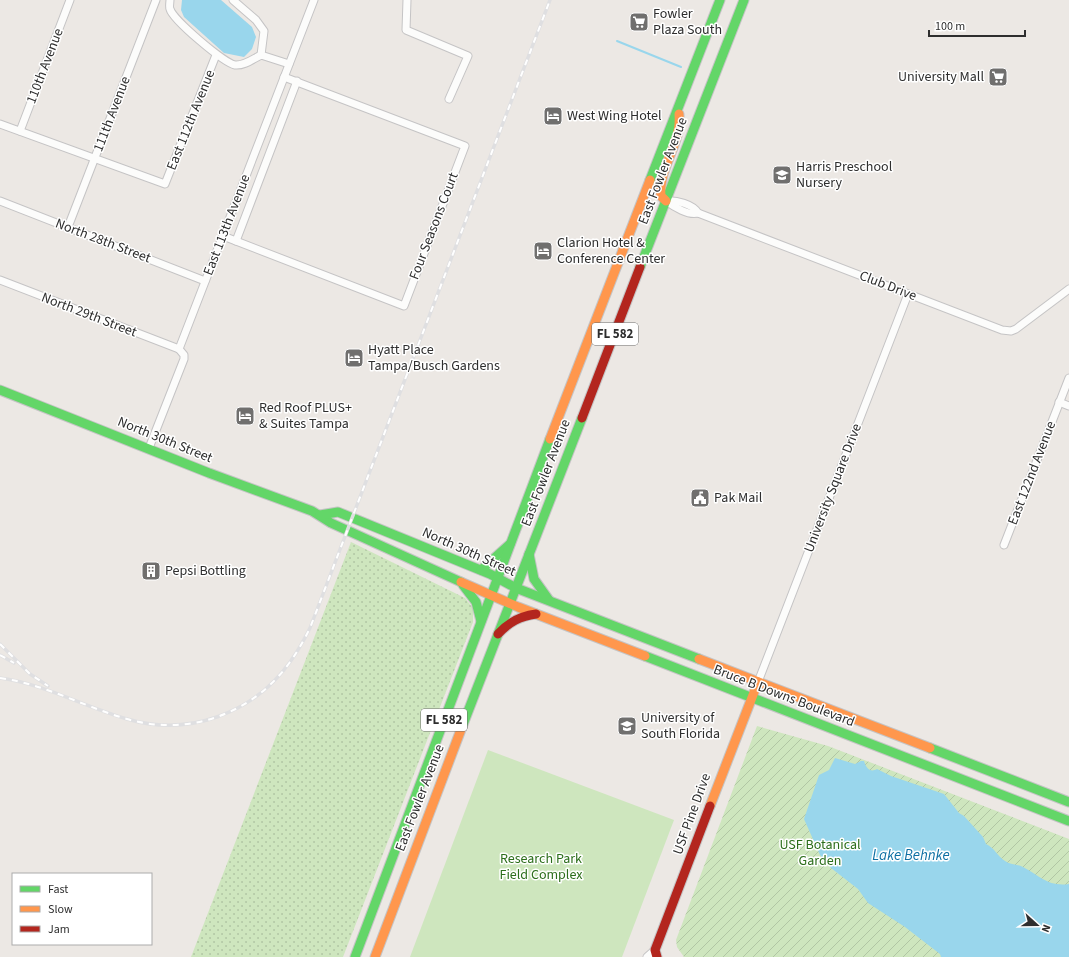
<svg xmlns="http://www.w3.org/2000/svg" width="1069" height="957" font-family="'Source Sans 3',sans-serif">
<defs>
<pattern id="grass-dots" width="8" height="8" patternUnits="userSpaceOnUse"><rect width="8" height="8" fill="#cee6be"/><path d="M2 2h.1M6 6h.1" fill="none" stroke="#b1c6a4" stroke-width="1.8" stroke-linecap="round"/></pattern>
<pattern id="garden-furrows" width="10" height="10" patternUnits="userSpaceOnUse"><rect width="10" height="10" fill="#cee6be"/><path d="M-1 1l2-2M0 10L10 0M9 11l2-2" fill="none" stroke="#b1c6a4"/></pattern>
</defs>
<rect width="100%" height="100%" fill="#ece8e4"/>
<polygon fill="url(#grass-dots)" points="351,542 465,598 473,608 473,622 343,957 191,957"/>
<polygon fill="#cee6be" points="488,750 674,820 622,957 410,957"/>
<polygon fill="url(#garden-furrows)" points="757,726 828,746 1069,839 1069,957 684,957 677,947 676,940"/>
<g fill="#99d6ec">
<polygon points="182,0 221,0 252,27 256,37 252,49 244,57 224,53 184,17 181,10"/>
<path d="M835 758 855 764 861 761H864C866 768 870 773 877 769L891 776 944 794 959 813 964 816 983 837 986 844C995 848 997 856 1005 861 1010 865 1017 864 1023 867 1040 876 1048 887 1069 884V957H941L940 954 905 927 868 903 858 889 831 868 820 855 804 819 819 775 829 770Z"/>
</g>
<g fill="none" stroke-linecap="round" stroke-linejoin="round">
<polyline stroke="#99d6ec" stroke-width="2" points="617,41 681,67"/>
<defs>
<g id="street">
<path d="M170 0C170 2 169 7 170 9 173 20 224 63 235 65 244 66 253 59 261 55L289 64"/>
<polyline points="233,0 256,20 264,31 261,55"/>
<polyline points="407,0 406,30 468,56 449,99"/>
<polyline points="0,124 165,184 216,55"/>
<polyline points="20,131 70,0"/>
<polyline points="0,201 205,281"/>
<path d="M666 201C676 200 693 204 698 213L1002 330 1011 331 1016 329 1069 289"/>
<path d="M666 201C674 207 689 216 698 213"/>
<polyline points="68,227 156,0"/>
<polyline points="223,236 404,306 465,146 284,77"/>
<polyline points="236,241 297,81"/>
<polyline points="0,280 179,349 184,355 184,359 149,448"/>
<polyline points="179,349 314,0"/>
<polyline points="1059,402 1069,406"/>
<polyline points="1004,545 1069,378"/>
<polyline points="758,682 908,294"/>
<polyline points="647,957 655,950"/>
</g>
<g id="fast">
<polyline points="650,180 720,0"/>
<polyline points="640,267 744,0"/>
<polyline points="0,390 209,473 312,511 331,523 461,582"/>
<polyline points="320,515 338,512 490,574 516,588 699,659"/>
<polyline points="529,554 534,579 549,600"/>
<polyline points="481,570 510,544"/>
<polyline points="463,585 476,602 481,621"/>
<polyline points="645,656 1069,821"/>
<polyline points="462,727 582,418"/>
<polyline points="930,748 1069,802"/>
<polyline points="355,957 550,439"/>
</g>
<g id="slow">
<path d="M666 201 661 196C658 167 682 144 679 114"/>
<polyline points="550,439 650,180"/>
<polyline points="461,582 518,607 645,656"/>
<polyline points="699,659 930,748"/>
<polyline points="710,806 758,682"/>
<polyline points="375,957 462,727"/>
</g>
<g id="jam">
<polyline points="582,418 640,267"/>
<path d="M498 634C509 622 520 616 536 614"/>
<polyline points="657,957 655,950 710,806"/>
</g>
</defs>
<use href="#street" stroke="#c5c4c5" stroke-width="9"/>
<use href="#fast" stroke="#c5c4c5" stroke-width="11"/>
<use href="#slow" stroke="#c5c4c5" stroke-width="11"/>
<use href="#jam" stroke="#c5c4c5" stroke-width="11"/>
<use href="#street" stroke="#fcfcfb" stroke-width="7"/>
<use href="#fast" stroke="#63d668" stroke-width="9"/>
<use href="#slow" stroke="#ff974d" stroke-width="9"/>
<use href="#jam" stroke="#b3261e" stroke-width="9"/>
<defs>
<g id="rail">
<polyline points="0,644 30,674 48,686"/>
<polyline points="0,655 14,663"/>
<path d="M0 678C45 684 84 707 127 719 188 737 253 714 290 662 298 651 304 640 310 628L550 0"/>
</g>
</defs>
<use href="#rail" stroke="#dfdfe1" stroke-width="3.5"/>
<use href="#rail" stroke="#fff" stroke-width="2" stroke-dasharray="6" stroke-linecap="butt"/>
</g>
<defs>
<symbol id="supermarket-square" viewBox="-11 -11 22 22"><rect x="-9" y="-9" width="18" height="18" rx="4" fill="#706f6e" stroke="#fff"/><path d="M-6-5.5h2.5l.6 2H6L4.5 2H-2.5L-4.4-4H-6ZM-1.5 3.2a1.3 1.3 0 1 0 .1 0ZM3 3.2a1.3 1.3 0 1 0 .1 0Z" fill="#fff"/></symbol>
<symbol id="hotel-square" viewBox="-11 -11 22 22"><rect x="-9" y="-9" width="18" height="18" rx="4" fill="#706f6e" stroke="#fff"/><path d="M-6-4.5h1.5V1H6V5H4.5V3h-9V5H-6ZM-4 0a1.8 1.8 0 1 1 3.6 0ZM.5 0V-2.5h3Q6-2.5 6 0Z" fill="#fff"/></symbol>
<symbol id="school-square" viewBox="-11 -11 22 22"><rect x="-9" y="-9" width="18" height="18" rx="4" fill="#706f6e" stroke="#fff"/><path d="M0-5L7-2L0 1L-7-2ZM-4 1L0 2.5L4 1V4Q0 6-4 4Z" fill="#fff"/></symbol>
<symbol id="civic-square" viewBox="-11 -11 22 22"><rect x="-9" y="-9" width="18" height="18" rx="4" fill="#706f6e" stroke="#fff"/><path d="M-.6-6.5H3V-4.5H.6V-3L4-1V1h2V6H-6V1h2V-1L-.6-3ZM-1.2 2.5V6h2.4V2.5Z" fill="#fff"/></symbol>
<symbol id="building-square" viewBox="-11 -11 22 22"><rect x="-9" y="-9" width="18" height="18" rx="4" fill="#706f6e" stroke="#fff"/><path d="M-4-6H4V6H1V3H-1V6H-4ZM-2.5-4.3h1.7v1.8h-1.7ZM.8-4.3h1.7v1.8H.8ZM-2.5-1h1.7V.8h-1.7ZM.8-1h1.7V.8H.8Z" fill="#fff"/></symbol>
<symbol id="university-square" viewBox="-11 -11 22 22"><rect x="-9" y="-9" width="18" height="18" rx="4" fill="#706f6e" stroke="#fff"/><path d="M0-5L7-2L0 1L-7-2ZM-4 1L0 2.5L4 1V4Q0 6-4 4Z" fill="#fff"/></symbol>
</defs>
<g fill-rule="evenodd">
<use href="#supermarket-square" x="628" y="11" width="22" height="22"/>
<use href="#supermarket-square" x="987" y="66" width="22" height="22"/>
<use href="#hotel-square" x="542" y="105" width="22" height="22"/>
<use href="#school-square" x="771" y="164" width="22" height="22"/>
<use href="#hotel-square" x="532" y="240" width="22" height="22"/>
<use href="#hotel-square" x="343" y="347" width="22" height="22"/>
<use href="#hotel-square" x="234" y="405" width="22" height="22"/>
<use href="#civic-square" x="689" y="487" width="22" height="22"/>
<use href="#building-square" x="140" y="560" width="22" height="22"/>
<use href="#university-square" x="616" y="715" width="22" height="22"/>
</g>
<g text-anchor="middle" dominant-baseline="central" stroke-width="3" stroke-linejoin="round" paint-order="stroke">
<g fill="#fff" stroke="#6d6d6d" stroke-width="1">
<rect x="592" y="323" width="46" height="22" rx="3"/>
<rect x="421" y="709" width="46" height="22" rx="3"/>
</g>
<g font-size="13" font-weight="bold" fill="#2e2e2e">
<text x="615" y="334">FL 582</text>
<text x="444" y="720">FL 582</text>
</g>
<g font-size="14" fill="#2e2e2e" stroke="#fff" text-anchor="start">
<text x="653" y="14">Fowler<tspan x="653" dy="16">Plaza South</tspan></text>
<text x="984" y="77" text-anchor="end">University Mall</text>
<text x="567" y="116">West Wing Hotel</text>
<text x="796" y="167">Harris Preschool<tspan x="796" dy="16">Nursery</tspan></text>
<text x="557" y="243">Clarion Hotel &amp;<tspan x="557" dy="16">Conference Center</tspan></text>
<text x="368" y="350">Hyatt Place<tspan x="368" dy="16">Tampa/Busch Gardens</tspan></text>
<text x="259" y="408">Red Roof PLUS+<tspan x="259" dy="16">&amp; Suites Tampa</tspan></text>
<text x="714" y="498">Pak Mail</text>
<text x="165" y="571">Pepsi Bottling</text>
<text x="641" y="718">University of<tspan x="641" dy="16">South Florida</tspan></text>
</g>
<g font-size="14" fill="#2e2e2e" stroke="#fff">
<text transform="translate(45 66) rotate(-69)">110th Avenue</text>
<text transform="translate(112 114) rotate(-69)">111th Avenue</text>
<text transform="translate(191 120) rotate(-68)">East 112th Avenue</text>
<text transform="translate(663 171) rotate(-69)">East Fowler Avenue</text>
<text transform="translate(227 225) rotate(-69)">East 113th Avenue</text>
<text transform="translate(434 226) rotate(-69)">Four Seasons Court</text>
<text transform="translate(103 241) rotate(21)">North 28th Street</text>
<text transform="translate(888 286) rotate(21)">Club Drive</text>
<text transform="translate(89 315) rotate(21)">North 29th Street</text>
<text transform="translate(165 440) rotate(22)">North 30th Street</text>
<text transform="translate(546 473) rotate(-69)">East Fowler Avenue</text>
<text transform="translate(1032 473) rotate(-69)">East 122nd Avenue</text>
<text transform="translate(833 488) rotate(-69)">University Square Drive</text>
<text transform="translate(469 552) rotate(24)">North 30th Street</text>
<text transform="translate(784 696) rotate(21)">Bruce B Downs Boulevard</text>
<text transform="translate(420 798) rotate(-69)">East Fowler Avenue</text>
<text transform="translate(692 814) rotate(-70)">USF Pine Drive</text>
</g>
<g font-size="14" fill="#2c6e1b" stroke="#fff">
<text x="820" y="845">USF Botanical<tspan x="820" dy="16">Garden</tspan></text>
<text x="541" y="859">Research Park<tspan x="541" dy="16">Field Complex</tspan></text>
</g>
<g font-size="15" font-style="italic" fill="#0d6fa3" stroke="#fff">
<text x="911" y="855">Lake Behnke</text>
</g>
</g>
<rect x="12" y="873" width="140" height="72" fill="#ffffff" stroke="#ababab"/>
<rect x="20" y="886" width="20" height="6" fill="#63d668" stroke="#ababab"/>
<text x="48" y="893" font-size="12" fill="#2e2e2e">Fast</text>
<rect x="20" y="906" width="20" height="6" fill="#ff974d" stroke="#ababab"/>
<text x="48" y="913" font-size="12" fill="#2e2e2e">Slow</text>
<rect x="20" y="926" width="20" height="6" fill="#b3261e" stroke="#ababab"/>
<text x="48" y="933" font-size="12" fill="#2e2e2e">Jam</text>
<g transform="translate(1037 925) rotate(111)" stroke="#ffffff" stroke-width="3" paint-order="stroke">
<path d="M0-3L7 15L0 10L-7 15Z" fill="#2e2e2e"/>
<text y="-6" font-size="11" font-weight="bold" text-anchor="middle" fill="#2e2e2e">N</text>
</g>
<path d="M929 30v6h96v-6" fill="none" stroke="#2e2e2e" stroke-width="2"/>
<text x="935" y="30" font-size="12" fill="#2e2e2e" stroke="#ffffff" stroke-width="3" paint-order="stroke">100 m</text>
</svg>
